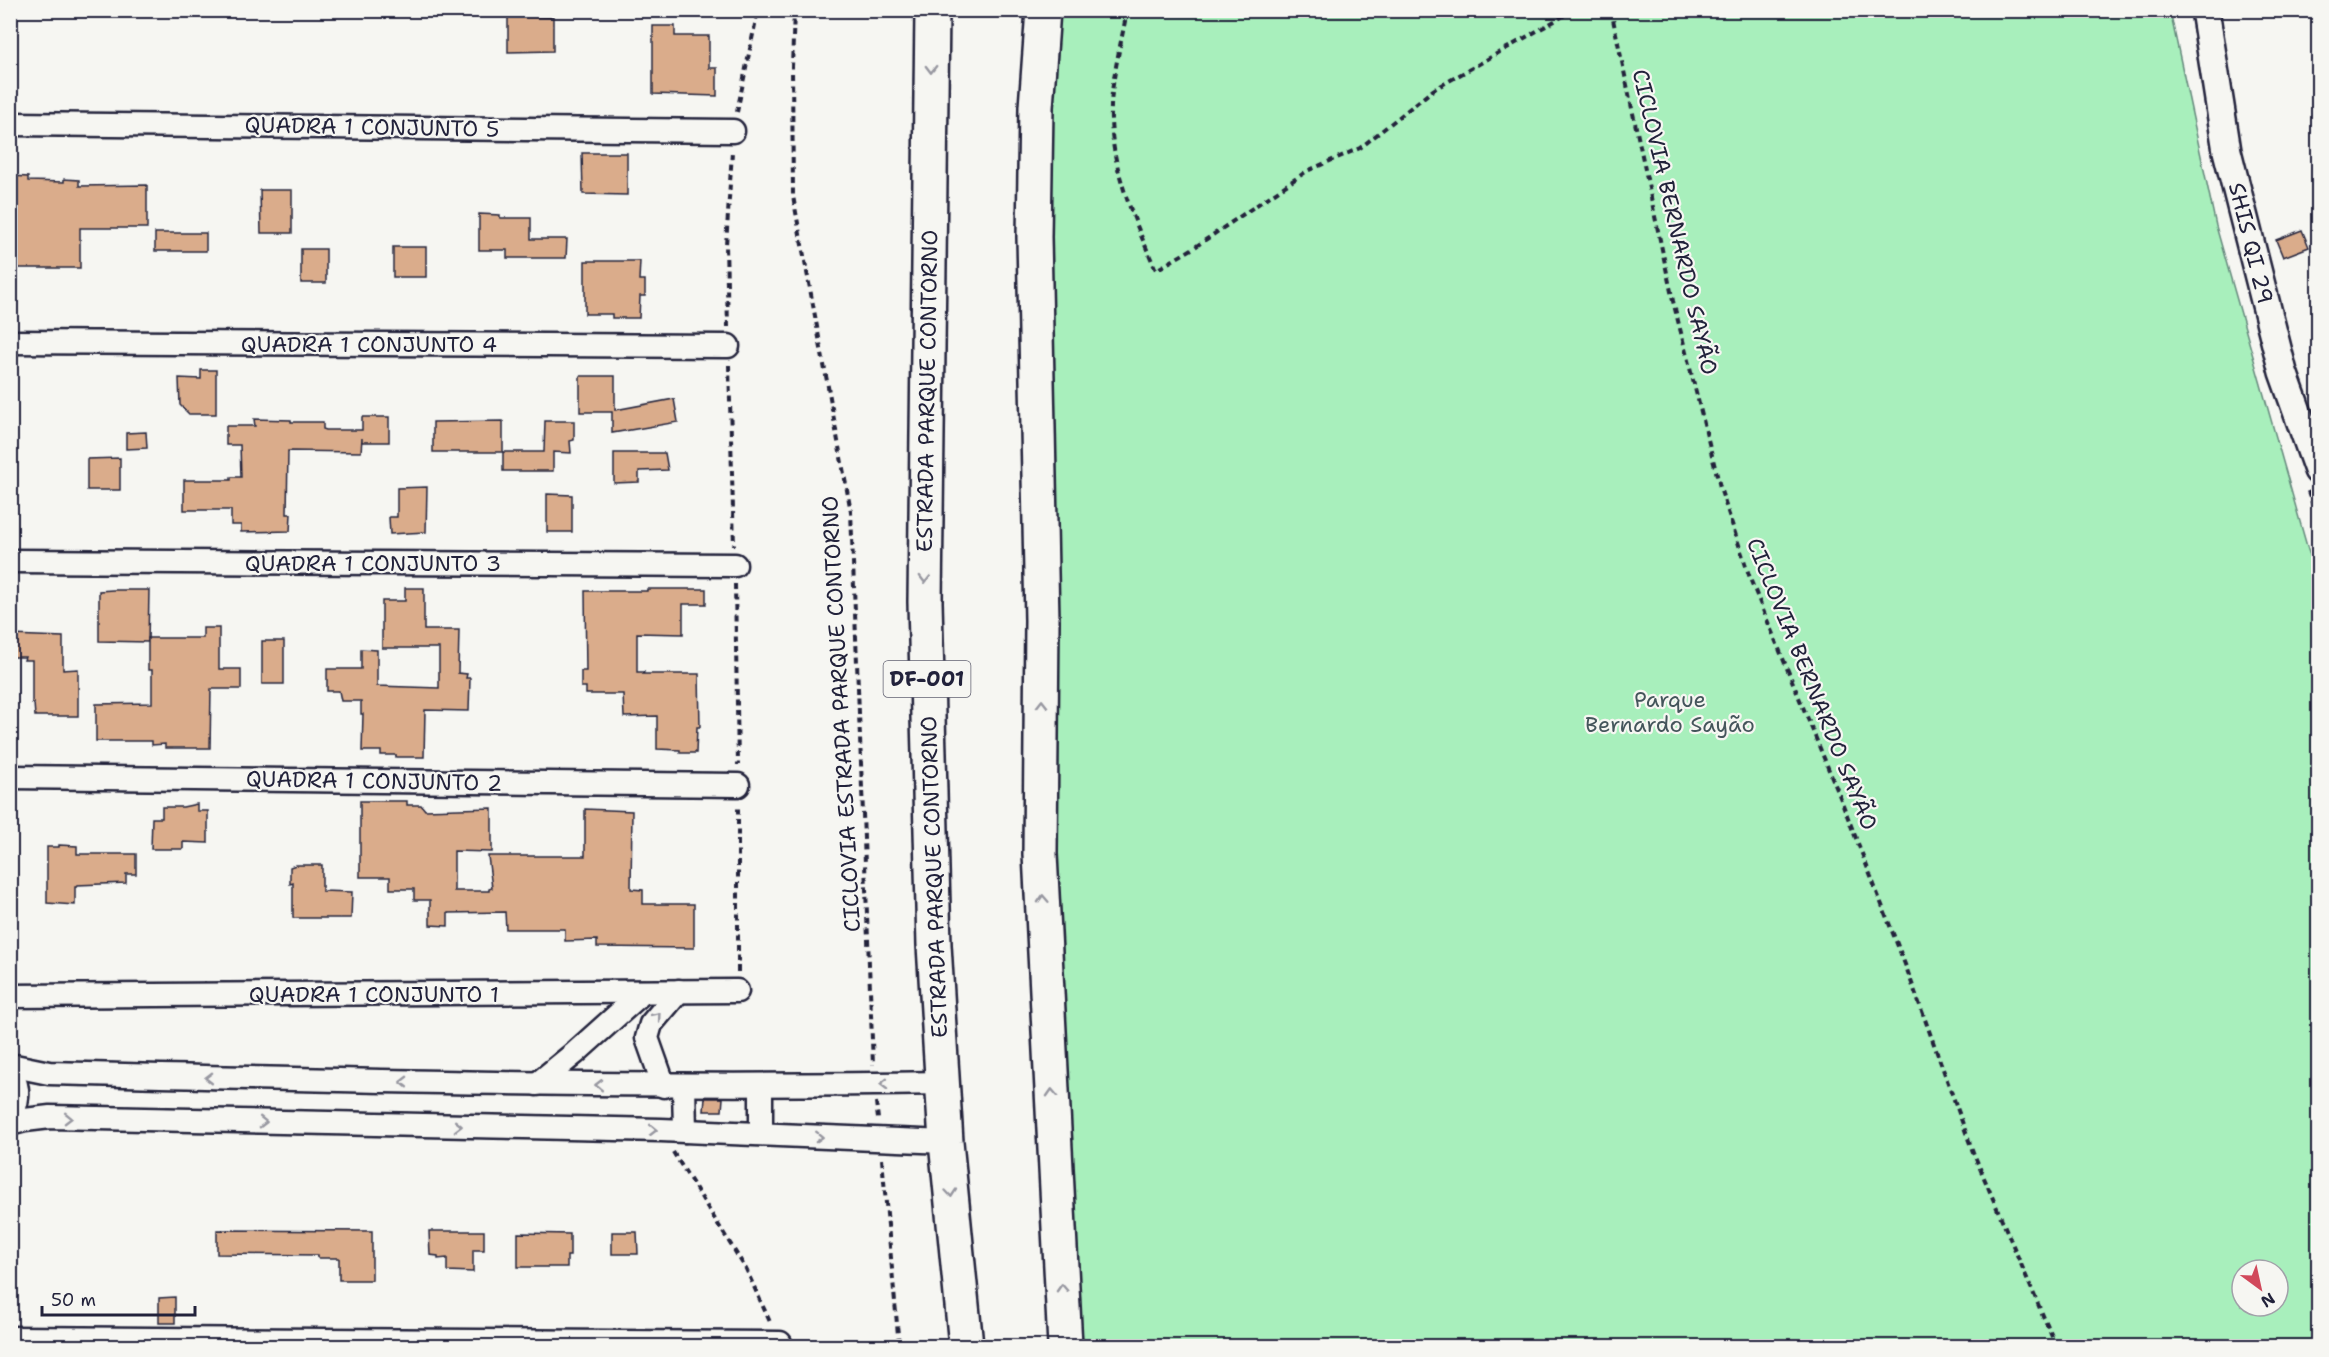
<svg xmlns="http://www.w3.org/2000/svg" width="2329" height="1357" font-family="'Shantell Sans',sans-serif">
<rect width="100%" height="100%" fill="#f6f6f2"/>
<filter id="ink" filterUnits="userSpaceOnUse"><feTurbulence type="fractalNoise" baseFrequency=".0167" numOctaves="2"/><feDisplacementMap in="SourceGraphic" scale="12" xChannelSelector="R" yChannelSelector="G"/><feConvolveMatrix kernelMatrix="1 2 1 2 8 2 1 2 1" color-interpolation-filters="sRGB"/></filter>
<g filter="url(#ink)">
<path fill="#a8efbc" stroke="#65887c" stroke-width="1.5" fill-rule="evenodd" d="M1036 11H2170L2216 226 2308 550 2318 576V1346H1066ZM2242 1270H2278V1306H2242Z"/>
<g fill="#daac8b" stroke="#22223b" stroke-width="1.5">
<polygon points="508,16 553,17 553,51 508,52"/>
<polygon points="653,26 675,26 675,36 709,36 709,68 717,68 717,96 653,94"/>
<polygon points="582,153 627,153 627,195 583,194"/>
<polygon points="10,176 28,177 28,181 64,182 64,179 79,180 79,186 147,185 147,228 80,228 80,268 15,268 15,232 13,227"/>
<polygon points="260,190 292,190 292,233 261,233"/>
<polygon points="479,214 500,215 500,218 531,218 531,239 567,239 566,258 507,258 507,250 479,250"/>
<polygon points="2302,230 2309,247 2283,257 2276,240"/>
<rect x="155" y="233" width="51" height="18"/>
<rect x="393" y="247" width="33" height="30"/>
<rect x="301" y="249" width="25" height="34"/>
<polygon points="585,261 640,261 639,280 645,280 645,296 640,296 639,318 612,318 612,314 585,314"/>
<polygon points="201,370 216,370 216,414 189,414 180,405 179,378 201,379"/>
<polygon points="580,376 615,376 615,410 674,399 678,422 612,433 612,412 580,412"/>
<polygon points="362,417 389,417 389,442 362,442 362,438 361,452 288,451 287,514 291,514 290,531 241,532 241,525 231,525 231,510 184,510 184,480 231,480 231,477 241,477 240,445 226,445 226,426 255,426 254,419 291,420 291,422 323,422 323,429 326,430 362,430"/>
<polygon points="503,421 503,452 433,452 433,422"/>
<polygon points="545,421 574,421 574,440 570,441 571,453 553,452 553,471 503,471 503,452 544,452"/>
<polygon points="146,432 147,448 126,449 126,433"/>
<polygon points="614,453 665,453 668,470 639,471 639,482 614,483"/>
<polygon points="120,458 120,490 87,490 87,459"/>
<polygon points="427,487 426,532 390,534 389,517 397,517 397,488"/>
<polygon points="547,494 572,495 572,532 547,532"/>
<polygon points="405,588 424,588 424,630 459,630 458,673 467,674 466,678 470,678 469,711 425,710 424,757 396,757 396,755 381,755 381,751 362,751 363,714 361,714 361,701 341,701 339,691 327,691 327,669 361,669 361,649 377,650 377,686 439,688 439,648 382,648 382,601 405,601"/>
<polygon points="647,589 706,589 706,604 683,604 683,634 637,633 637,672 644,672 643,674 699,674 700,727 697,727 696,753 680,753 680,750 657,749 657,716 624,717 623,694 586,694 586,687 581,687 581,671 586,671 585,591 647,591"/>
<polygon points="113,590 149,590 148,642 99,641 99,591"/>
<polygon points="203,628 219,628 219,669 241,669 241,689 211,689 210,748 165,748 165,744 152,745 152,741 96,741 96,704 152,703 152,670 148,670 148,638 203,638"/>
<polygon points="10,635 63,637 63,670 78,669 78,716 35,716 34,703 32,703 32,660 24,660 25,657 10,657"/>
<rect x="262" y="641" width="22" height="43"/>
<polygon points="360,801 407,801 407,805 421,805 425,810 492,808 492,852 454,851 454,891 489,891 489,889 492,888 488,856 585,856 585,809 632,811 631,889 643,890 643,904 694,904 694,948 597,947 597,940 565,941 565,929 506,929 505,912 448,913 448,926 430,925 430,900 414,900 414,889 390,889 390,877 360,877"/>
<polygon points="197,804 197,811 208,811 208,843 183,842 183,849 151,849 152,818 162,818 162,807 183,807"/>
<polygon points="59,845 77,846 77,854 136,854 136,874 126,874 126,883 77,885 77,887 75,887 75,905 47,903 47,847 59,847"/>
<polygon points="296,865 322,865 322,891 352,892 351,918 293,918 293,883 290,884 290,867"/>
<polygon points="705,1098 723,1098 722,1111 704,1111"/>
<polygon points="217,1230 372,1231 372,1280 339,1280 339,1258 318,1258 318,1255 217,1254"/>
<polygon points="429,1231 484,1231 484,1250 473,1250 473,1272 447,1271 447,1258 438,1259 438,1256 430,1255"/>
<polygon points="612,1232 637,1232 638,1254 612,1254"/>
<polygon points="518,1233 570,1234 570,1256 567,1256 567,1267 518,1267"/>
<polygon points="175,1297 175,1323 159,1323 159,1298"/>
</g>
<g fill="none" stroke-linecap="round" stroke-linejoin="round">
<defs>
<g id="minor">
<polyline points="10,124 733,131"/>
<polyline points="10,342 728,346"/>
<polyline points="10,561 735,565"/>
<polyline points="10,777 738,785"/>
<polyline points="10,996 737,991"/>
<path d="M10 1065 49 1073C347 1081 645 1088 943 1083"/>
<path d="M10 1074C22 1088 17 1105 10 1120"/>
<polyline points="537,1084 575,1053 643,992"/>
<polyline points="664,1086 647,1038 651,1024 679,991"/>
<polyline points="684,1086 685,1131"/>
<polyline points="10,1124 25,1120 50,1117 661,1130 946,1142"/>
<polyline points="761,1134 761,1086"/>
<polyline points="10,1338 780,1343"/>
</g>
<polyline id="tertiary" points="2205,10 2227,151 2283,372 2318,470"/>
<g id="primary">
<polyline points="932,10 925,602 934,945 946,1142 966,1346"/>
<polyline points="1043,10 1036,107 1034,237 1042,620 1040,854 1065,1346"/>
</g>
</defs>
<use href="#minor" stroke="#22223b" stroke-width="27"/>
<use href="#tertiary" stroke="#22223b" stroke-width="32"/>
<use href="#primary" stroke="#22223b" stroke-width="38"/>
<g stroke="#22223b" stroke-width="4" stroke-dasharray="6 4.5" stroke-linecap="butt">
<polyline points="794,10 792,67 793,196 851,512 873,1065"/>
<path d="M1127 10C1122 40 1112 77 1111 106 1109 164 1133 218 1156 270L1192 249 1307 171 1360 148 1433 90 1574 10"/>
<polyline points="1611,10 1673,301 1721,491 1751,581 1838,792 1906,967 1973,1152 2056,1346"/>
<polyline points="737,112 758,10"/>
<polyline points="728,327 726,245 732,152"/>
<polyline points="729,365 734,546"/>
<polyline points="2308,491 2318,521"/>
<polyline points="735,584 738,765"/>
<polyline points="738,972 738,806"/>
<polyline points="876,1102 878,1119"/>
<polyline points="673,1152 746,1269 770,1322"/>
<polyline points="882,1159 899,1346"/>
</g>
<use href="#minor" stroke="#f6f6f2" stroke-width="22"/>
<use href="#tertiary" stroke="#f6f6f2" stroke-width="27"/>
<use href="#primary" stroke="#f6f6f2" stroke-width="33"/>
</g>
<defs><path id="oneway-chevron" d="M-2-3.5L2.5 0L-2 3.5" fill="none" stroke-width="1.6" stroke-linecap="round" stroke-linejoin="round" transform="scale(1.5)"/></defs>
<g stroke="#9797a0">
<use href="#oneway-chevron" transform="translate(931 69) rotate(91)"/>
<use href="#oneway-chevron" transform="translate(925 579) rotate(91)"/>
<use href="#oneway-chevron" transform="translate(1042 704) rotate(-90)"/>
<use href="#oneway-chevron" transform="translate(1043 899) rotate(-93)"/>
<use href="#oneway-chevron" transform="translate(657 1016) rotate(-50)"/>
<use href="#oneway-chevron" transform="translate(209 1078) rotate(-179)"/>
<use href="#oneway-chevron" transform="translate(404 1082) rotate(-179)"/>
<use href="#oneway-chevron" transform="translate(884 1084) rotate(179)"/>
<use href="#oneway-chevron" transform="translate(599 1085) rotate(-179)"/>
<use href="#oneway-chevron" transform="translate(1052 1093) rotate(-93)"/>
<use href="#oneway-chevron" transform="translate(68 1118) rotate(1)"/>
<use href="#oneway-chevron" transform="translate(263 1122) rotate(1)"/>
<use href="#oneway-chevron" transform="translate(458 1126) rotate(1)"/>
<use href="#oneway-chevron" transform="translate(653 1130) rotate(1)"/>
<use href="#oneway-chevron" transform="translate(819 1137) rotate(2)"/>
<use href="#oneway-chevron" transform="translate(951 1193) rotate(85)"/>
<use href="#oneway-chevron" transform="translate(1062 1288) rotate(-93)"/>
</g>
</g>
<g text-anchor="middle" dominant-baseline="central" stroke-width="4.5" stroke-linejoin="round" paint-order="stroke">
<rect fill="#f6f6f2" stroke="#626272" stroke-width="1.5" x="883.5" y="661" width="87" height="36" rx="4.5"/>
<g font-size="21" font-weight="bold" fill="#22223b">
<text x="927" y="679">DF-001</text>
</g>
<g font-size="22" fill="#22223b" stroke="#f6f6f2">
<text transform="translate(372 127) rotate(1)">QUADRA 1 CONJUNTO 5</text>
<text transform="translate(1675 222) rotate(77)">CICLOVIA BERNARDO SAYÃO</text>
<text transform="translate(2251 243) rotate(76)">SHIS QI 29</text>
<text x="369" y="344">QUADRA 1 CONJUNTO 4</text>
<text transform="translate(927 391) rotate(-89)">ESTRADA PARQUE CONTORNO</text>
<text x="373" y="563">QUADRA 1 CONJUNTO 3</text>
<text transform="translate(1812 684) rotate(68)">CICLOVIA BERNARDO SAYÃO</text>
<text transform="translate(841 714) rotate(-93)">CICLOVIA ESTRADA PARQUE CONTORNO</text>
<text transform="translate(374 781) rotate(1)">QUADRA 1 CONJUNTO 2</text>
<text transform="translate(934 877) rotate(-92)">ESTRADA PARQUE CONTORNO</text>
<text x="374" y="994">QUADRA 1 CONJUNTO 1</text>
</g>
<g font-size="22" fill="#44555b" stroke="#f6f6f2">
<text x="1670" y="699">Parque<tspan x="1670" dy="25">Bernardo Sayão</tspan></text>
</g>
</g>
<rect width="2329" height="1357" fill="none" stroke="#f6f6f2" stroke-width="36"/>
<rect x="18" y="18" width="2293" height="1321" fill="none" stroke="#22223b" stroke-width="2" filter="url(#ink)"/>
<g transform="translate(2260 1288) rotate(147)"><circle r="28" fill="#f6f6f2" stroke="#a1a1a9" stroke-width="1.5"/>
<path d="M0-4.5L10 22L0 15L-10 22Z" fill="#d1495b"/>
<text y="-9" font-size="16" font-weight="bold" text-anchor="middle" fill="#22223b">N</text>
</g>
<path d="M42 1306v9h153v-9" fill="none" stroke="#22223b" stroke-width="3"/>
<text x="51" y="1306" font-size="18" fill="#22223b" stroke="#f6f6f2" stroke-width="4.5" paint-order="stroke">50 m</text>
</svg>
